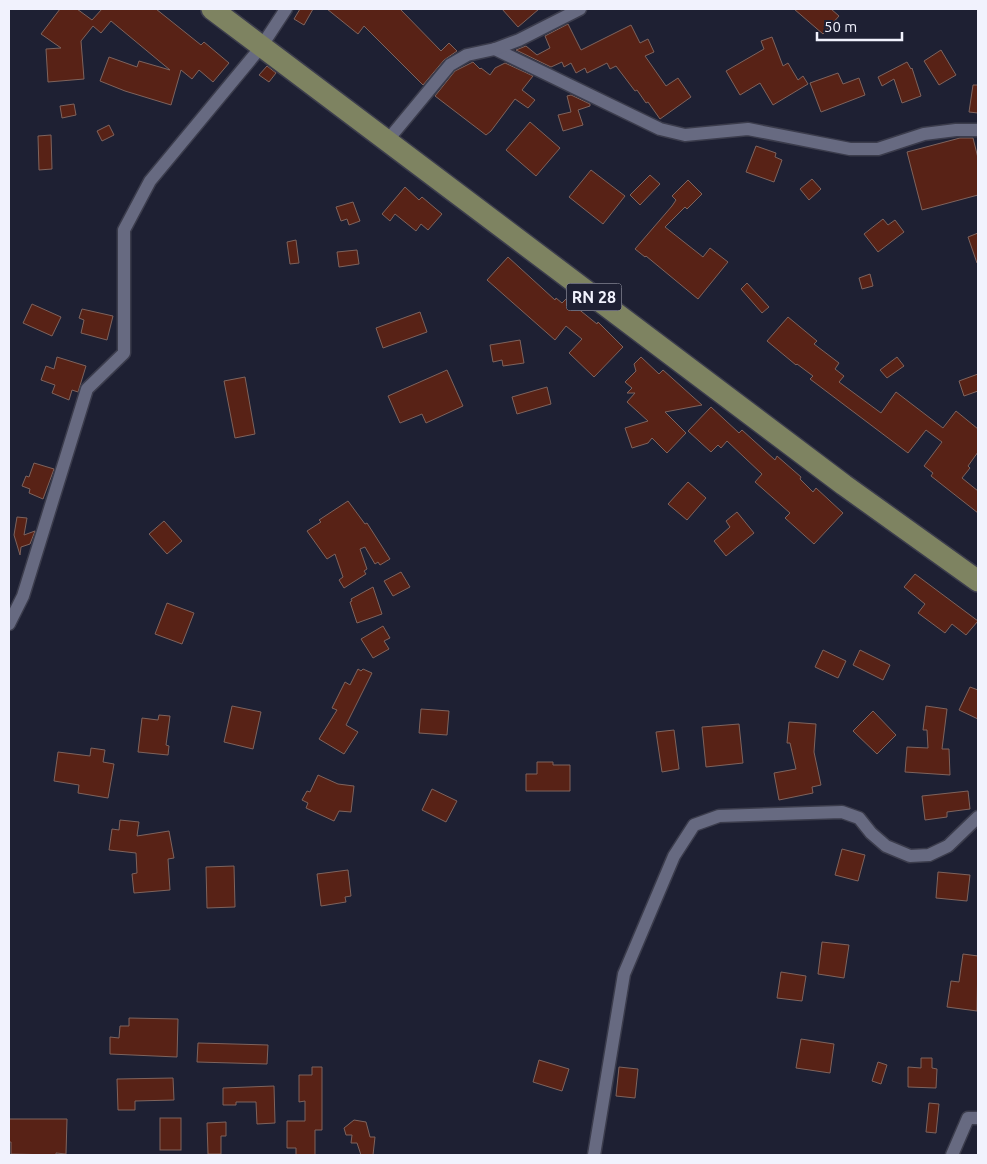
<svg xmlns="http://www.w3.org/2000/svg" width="987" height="1164" font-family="Ubuntu,sans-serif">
<rect width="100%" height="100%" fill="#1e2033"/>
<g fill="#582216" stroke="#7e635d">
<polygon points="60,9 77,9 92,20 102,9 156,9 201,45 204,42 229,63 213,82 199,70 192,79 181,70 171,105 125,91 100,81 109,57 137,67 139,61 170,70 111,21 101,33 93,26 81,41 84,79 48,82 46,49 61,48 41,34"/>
<polygon points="300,9 313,9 304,25 294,19"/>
<polygon points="327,9 400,9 441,51 449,43 457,51 444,60 423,85 364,26 358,34"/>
<polygon points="502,9 539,9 518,27"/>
<polygon points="794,9 831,9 839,16 823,34"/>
<polygon points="568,24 581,50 631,25 640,43 648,39 654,52 645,56 666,86 678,78 691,97 660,119 648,102 646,103 637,90 635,91 616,66 610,69 607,63 587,73 585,68 576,73 571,63 564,67 562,62 551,67 516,50 526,46 537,55 550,48 545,36"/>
<polygon points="772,37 783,66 788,63 798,80 803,76 808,84 773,105 760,83 740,95 726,71 764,49 761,41"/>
<polygon points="941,50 956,75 939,85 924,61"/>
<polygon points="473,62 480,69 481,68 490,75 495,68 505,63 533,76 522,90 535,100 528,108 515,99 491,131 486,135 435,96 455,71"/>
<polygon points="907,62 911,69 912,68 921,96 902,103 894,79 882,86 878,77"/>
<polygon points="267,66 276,73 269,82 259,75"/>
<polygon points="838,73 843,84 859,78 865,95 821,112 810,83"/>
<polygon points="973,85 978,85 978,113 969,112"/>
<polygon points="571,95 590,104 590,106 578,110 583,125 563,131 558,115 571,112 567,96"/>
<polygon points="74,104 76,115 62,118 60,106"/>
<polygon points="530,122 560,148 536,176 506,150"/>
<polygon points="109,125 114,135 102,141 97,131"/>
<polygon points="51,135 52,169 39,170 38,136"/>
<polygon points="960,138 973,138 978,158 978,195 922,210 907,152"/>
<polygon points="756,146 776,153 775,157 782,160 774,182 746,172"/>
<polygon points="591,170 625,196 603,224 569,197"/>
<polygon points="650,175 660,184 640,205 630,195"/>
<polygon points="812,179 821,189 809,200 800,189"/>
<polygon points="688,180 702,194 687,209 685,207 665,227 703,257 710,248 728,262 698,299 646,256 645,257 635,249 672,206 676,200 672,196"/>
<polygon points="405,187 419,200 422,197 442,214 428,230 421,224 416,231 395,214 390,221 382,214"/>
<polygon points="353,202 360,221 349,225 347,219 341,221 336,207"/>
<polygon points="883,219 888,225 895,220 904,232 878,252 864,234"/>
<polygon points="978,233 978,263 977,263 968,237"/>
<polygon points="296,240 299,263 290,264 287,242"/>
<polygon points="357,250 359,264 339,267 337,252"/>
<polygon points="508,257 555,300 556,298 562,303 566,299 597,324 598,322 623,347 594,377 569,353 582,339 566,326 555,340 487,280"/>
<polygon points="870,274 873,286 862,289 859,278"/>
<polygon points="747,283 769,307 762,313 741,289"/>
<polygon points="32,304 61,317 52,336 23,323"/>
<polygon points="82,309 113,316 107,340 81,333 84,320 79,318"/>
<polygon points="420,312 427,332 383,348 376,328"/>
<polygon points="788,317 817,341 814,344 839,363 835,369 844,376 839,382 881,413 896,392 943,428 956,411 978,429 978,452 968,466 970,468 962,478 978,491 978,513 931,476 933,473 924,466 942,442 926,430 908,453 810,379 813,376 797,364 796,365 767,341"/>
<polygon points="520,340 524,363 503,366 502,360 493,362 490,345"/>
<polygon points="57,357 86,366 78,392 72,390 69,400 52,393 55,385 41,380 46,366 54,369"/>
<polygon points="641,357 659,374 663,370 702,405 665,412 686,433 667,453 652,438 648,443 632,448 625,428 648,421 627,402 635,393 627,393 632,388 625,382 636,371 634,364"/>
<polygon points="897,357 904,366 887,378 880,370"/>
<polygon points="447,370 463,406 426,423 422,414 400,423 388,396"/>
<polygon points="978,374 978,391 964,396 959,381"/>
<polygon points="245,377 255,434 235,438 224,381"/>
<polygon points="547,387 551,404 517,414 512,397"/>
<polygon points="711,407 739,433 742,430 775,460 777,456 801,477 800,479 813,492 816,488 843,513 814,544 785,518 790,513 755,482 762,474 727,441 721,448 718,445 711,452 688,431"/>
<polygon points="34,463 54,469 43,499 29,493 30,489 22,486 26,476 29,477"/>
<polygon points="688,482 706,498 687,520 668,504"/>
<polygon points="348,501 365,524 367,523 390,559 380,565 378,562 375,564 365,547 360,549 367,569 364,571 366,574 344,588 339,580 343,577 335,554 327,559 307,531 321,522 319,520"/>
<polygon points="737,512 754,533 726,556 714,541 730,527 726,521"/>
<polygon points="17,517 27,518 24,535 35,531 30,544 21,547 20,555 14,535"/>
<polygon points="164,521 182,541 167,554 149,534"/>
<polygon points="401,572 410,587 393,596 384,581"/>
<polygon points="915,574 978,621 966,635 952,624 945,633 918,613 925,604 904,587"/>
<polygon points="373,587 382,614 357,623 350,602 352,601 351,599"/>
<polygon points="167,603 194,613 182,644 155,634"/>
<polygon points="383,626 390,638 384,641 389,649 373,658 361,639"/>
<polygon points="823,650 846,661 838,678 815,667"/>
<polygon points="860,650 890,665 883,680 853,665"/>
<polygon points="358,669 361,671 363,669 372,673 346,725 358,732 344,754 319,739 337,710 332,708 345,682 350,685"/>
<polygon points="970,687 978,690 978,719 959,710"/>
<polygon points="232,706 261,712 253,749 224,742"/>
<polygon points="926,706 947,709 942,749 949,749 950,775 905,772 907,747 928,748 927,730 923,730"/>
<polygon points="421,709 449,711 447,735 419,733"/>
<polygon points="873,711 896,735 877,754 853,731"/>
<polygon points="159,715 170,716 166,745 169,746 168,755 138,752 142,718 158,720"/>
<polygon points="789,722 816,724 814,752 821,785 812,787 813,793 779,800 774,773 796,769 790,743 787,743"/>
<polygon points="739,724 743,763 706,767 702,727"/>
<polygon points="674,730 679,769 662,772 656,732"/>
<polygon points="91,748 105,750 103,762 114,764 108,798 78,793 79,785 54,781 58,752 90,756"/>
<polygon points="537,762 553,762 553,765 570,765 570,791 526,791 526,774 537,774"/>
<polygon points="318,775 338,784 354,786 351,812 339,811 334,821 306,808 308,803 302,800 307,791 310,792"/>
<polygon points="432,789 457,801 446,822 422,810"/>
<polygon points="968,791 970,809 947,812 947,817 925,820 922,796"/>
<polygon points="120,820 139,822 137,836 169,831 174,858 168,859 170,890 134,893 132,874 137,873 136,853 109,850 112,829 119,830"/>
<polygon points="842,849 865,855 858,881 835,875"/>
<polygon points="234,866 235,907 207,908 206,867"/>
<polygon points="348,870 351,896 345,897 346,902 321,906 317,874"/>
<polygon points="938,872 970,875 967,901 936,898"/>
<polygon points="822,942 849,945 844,978 818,974"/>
<polygon points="963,954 978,956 977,1011 947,1007 951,981 959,982"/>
<polygon points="781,972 806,976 802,1001 777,998"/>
<polygon points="129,1018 178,1019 177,1057 110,1054 110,1037 119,1038 120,1026 129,1026"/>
<polygon points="801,1039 834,1044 830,1073 796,1068"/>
<polygon points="198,1043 268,1045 267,1064 197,1062"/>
<polygon points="921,1058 932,1058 932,1068 937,1069 936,1088 908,1087 908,1067 921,1068"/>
<polygon points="539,1060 569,1069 562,1091 533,1082"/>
<polygon points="878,1062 887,1065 881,1084 872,1081"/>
<polygon points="312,1067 322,1067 322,1130 315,1130 315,1155 296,1155 296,1148 287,1148 287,1121 305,1121 305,1101 299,1102 299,1075 312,1075"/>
<polygon points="619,1067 638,1069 635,1098 616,1096"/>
<polygon points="173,1078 174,1100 135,1101 135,1110 118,1110 117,1079"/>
<polygon points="274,1086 275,1123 257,1124 256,1102 236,1102 236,1105 223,1105 223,1088"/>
<polygon points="929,1103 939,1104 936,1133 926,1132"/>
<rect x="160" y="1118" width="21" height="32"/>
<polygon points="9,1119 67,1119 66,1154 56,1153 56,1155 11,1154 11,1142 9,1142"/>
<polygon points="354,1120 366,1122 370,1137 375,1137 373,1155 361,1155 357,1143 351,1143 352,1135 346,1135 344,1128"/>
<polygon points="226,1122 226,1136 221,1136 221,1154 208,1154 207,1123"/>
</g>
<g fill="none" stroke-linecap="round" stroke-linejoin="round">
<defs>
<g id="street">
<polyline points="495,49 660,129 685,135 748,129 850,149 878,149 924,134 956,130 978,130"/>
<polyline points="387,141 450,65 467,55 495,49 519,40 580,9"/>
<polyline points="9,624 23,596 87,389 124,353 124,230 150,181 261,47 286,9"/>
<polyline points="594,1155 624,974 674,856 694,825 719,816 842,812 859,818 871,833 886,846 910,856 929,855 948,846 978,817"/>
<polyline points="952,1155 968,1118 978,1118"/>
</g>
<polyline id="primary" points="212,9 844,485 978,581"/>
</defs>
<use href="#street" stroke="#3b3c4c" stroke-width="15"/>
<use href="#primary" stroke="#3b3c4c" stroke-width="24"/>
<use href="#street" stroke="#676a81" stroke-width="12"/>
<use href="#primary" stroke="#7e8361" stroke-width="21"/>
</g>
<g text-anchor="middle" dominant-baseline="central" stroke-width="4" stroke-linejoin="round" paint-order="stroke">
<rect fill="#1e2033" stroke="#b2b3c0" stroke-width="1" x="566.5" y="283.5" width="55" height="27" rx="4"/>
<g font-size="16" font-weight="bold" fill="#f1f2fd">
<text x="594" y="297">RN 28</text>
</g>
</g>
<rect width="987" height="1164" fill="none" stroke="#f1f2fd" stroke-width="20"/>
<path d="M817 32v8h85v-8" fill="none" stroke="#f1f2fd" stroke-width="2.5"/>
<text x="824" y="32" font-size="15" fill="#f1f2fd" stroke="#1e2033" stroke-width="4" paint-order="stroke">50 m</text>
</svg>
